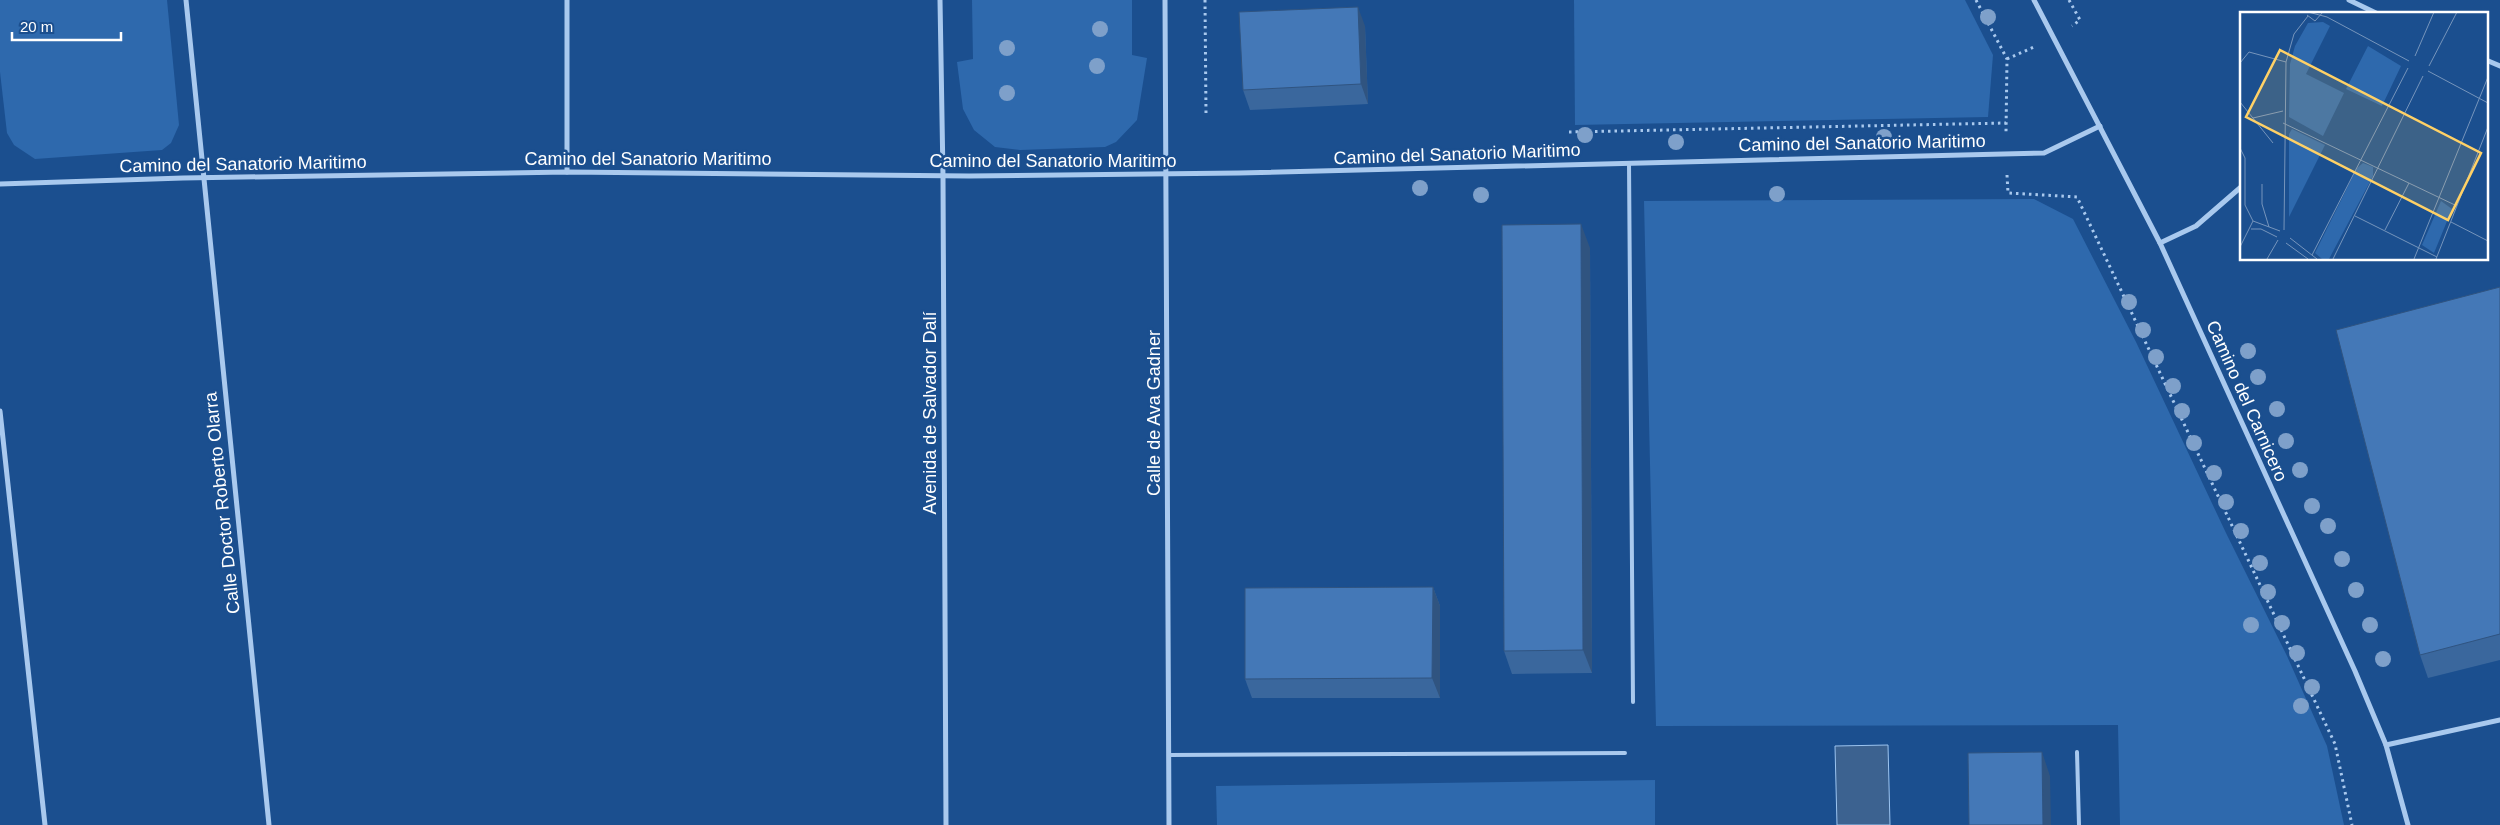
<svg xmlns="http://www.w3.org/2000/svg" width="2500" height="825" font-family="Helvetica,sans-serif">
<rect width="100%" height="100%" fill="#1b4f8f"/>
<g fill="#2e69ad">
<polygon points="0,0 167,0 179,125 171,143 162,150 35,159 14,145 7,133 0,72"/>
<polygon points="972,0 1132,0 1132,55 1147,58 1137,120 1116,142 1105,147 1020,150 995,147 974,130 963,109 957,62 973,59"/>
<polygon points="1574,0 1965,0 1993,55 1988,117 1575,125"/>
<polygon points="2034,199 2073,219 2136,342 2226,533 2287,656 2327,746 2344,825 2120,825 2118,725 1656,726 1644,201"/>
<polygon points="1655,780 1655,825 1217,825 1216,786"/>
</g>
<polygon fill="#3c6290" stroke="#9cc4f0" points="1888,745 1890,825 1837,825 1835,746"/>
<g fill="none" stroke-linecap="round" stroke-linejoin="round">
<g stroke="#a9c9ee" stroke-width="3" stroke-dasharray="2.5 4" stroke-linecap="butt">
<polyline points="1205,0 1206,114"/>
<polyline points="1976,0 2007,59 2006,132"/>
<polyline points="2069,0 2080,20 2072,26"/>
<polyline points="2007,59 2034,47"/>
<polyline points="1569,132 2006,123"/>
<polyline points="2007,175 2008,193 2077,197 2335,744 2352,825"/>
</g>
<g stroke="#a9c9ee" stroke-width="4">
<polyline points="1629,163 1633,702"/>
<polyline points="2077,752 2079,825"/>
<polyline points="1169,755 1625,753"/>
</g>
<g stroke="#a9c9ee" stroke-width="5">
<polyline points="186,0 269,825"/>
<polyline points="567,0 567,172"/>
<polyline points="940,0 943,176 946,825"/>
<polyline points="1165,0 1169,825"/>
<polyline points="2034,0 2160,243 2355,671 2386,745 2408,825"/>
<polyline points="2349,0 2378,14"/>
<polyline points="2486,60 2500,66"/>
<polyline points="0,184 183,178 567,172 969,176 1239,173 2044,153 2100,126"/>
<polyline points="2160,243 2196,226 2241,187"/>
<polyline points="0,411 45,825"/>
<polyline points="2386,745 2500,720"/>
</g>
</g>
<g fill="#7ea0ca">
<circle cx="1988" cy="17" r="8"/>
<circle cx="1100" cy="29" r="8"/>
<circle cx="1007" cy="48" r="8"/>
<circle cx="1097" cy="66" r="8"/>
<circle cx="1007" cy="93" r="8"/>
<circle cx="1585" cy="135" r="8"/>
<circle cx="1884" cy="137" r="8"/>
<circle cx="1676" cy="142" r="8"/>
<circle cx="1420" cy="188" r="8"/>
<circle cx="1777" cy="194" r="8"/>
<circle cx="1481" cy="195" r="8"/>
<circle cx="2129" cy="302" r="8"/>
<circle cx="2143" cy="330" r="8"/>
<circle cx="2248" cy="351" r="8"/>
<circle cx="2156" cy="357" r="8"/>
<circle cx="2258" cy="377" r="8"/>
<circle cx="2173" cy="386" r="8"/>
<circle cx="2277" cy="409" r="8"/>
<circle cx="2182" cy="411" r="8"/>
<circle cx="2286" cy="441" r="8"/>
<circle cx="2194" cy="443" r="8"/>
<circle cx="2300" cy="470" r="8"/>
<circle cx="2214" cy="473" r="8"/>
<circle cx="2226" cy="502" r="8"/>
<circle cx="2312" cy="506" r="8"/>
<circle cx="2328" cy="526" r="8"/>
<circle cx="2241" cy="531" r="8"/>
<circle cx="2342" cy="559" r="8"/>
<circle cx="2260" cy="563" r="8"/>
<circle cx="2356" cy="590" r="8"/>
<circle cx="2268" cy="592" r="8"/>
<circle cx="2282" cy="623" r="8"/>
<circle cx="2251" cy="625" r="8"/>
<circle cx="2370" cy="625" r="8"/>
<circle cx="2297" cy="653" r="8"/>
<circle cx="2383" cy="659" r="8"/>
<circle cx="2312" cy="687" r="8"/>
<circle cx="2301" cy="706" r="8"/>
</g>
<g fill="#3a679d">
<polygon points="1365,26 1368,104 1250,110 1243,90"/>
<polygon points="1590,248 1592,673 1512,674 1504,651"/>
<polygon points="2500,287 2500,660 2428,678 2420,655"/>
<polygon points="1433,587 1440,606 1440,698 1252,698 1245,679"/>
</g>
<g fill="#305480">
<polygon points="1358,7 1365,26 1368,104 1361,84"/>
<polygon points="1581,224 1590,248 1592,673 1583,650"/>
<polygon points="1433,587 1440,606 1440,698 1432,678"/>
<polygon points="2042,752 2050,776 2051,825 2043,825"/>
</g>
<g fill="#4478b7" stroke="#305480">
<polygon points="1358,7 1361,84 1243,90 1239,12"/>
<polygon points="1581,224 1583,650 1504,651 1502,225"/>
<polygon points="2500,287 2500,634 2420,655 2336,330"/>
<polygon points="1433,587 1432,678 1245,679 1245,588"/>
<polygon points="2042,752 2043,825 1969,825 1968,753"/>
</g>
<g text-anchor="middle" dominant-baseline="central" stroke-width="5" stroke-linejoin="round" paint-order="stroke">
<g font-size="18" fill="#fff" stroke="#1b4f8f">
<text transform="translate(1862 143) rotate(-1)">Camino del Sanatorio Maritimo</text>
<text transform="translate(1457 154) rotate(-2)">Camino del Sanatorio Maritimo</text>
<text x="648" y="159">Camino del Sanatorio Maritimo</text>
<text x="1053" y="161">Camino del Sanatorio Maritimo</text>
<text transform="translate(243 164) rotate(-1)">Camino del Sanatorio Maritimo</text>
<text transform="translate(2247 401) rotate(66)">Camino del Carnicero</text>
<text transform="translate(930 413) rotate(-90)">Avenida de Salvador Dalí</text>
<text transform="translate(1154 413) rotate(-90)">Calle de Ava Gadner</text>
<text transform="translate(222 503) rotate(-96)">Calle Doctor Roberto Olarra</text>
</g>
</g>
<g transform="translate(2240 12)">
<rect width="248" height="248" fill="#1b4f8f"/>
<path d="M83 10 90 14 66 62 104 81 83 124 49 105 50 52 55 34 68 11ZM128 34 161 54 142 94 106 77ZM52 117 85 133 49 205V122ZM123 151 133 155V164L89 247H82L75 241 117 156ZM201 189 212 197 194 241 182 233Z" fill="#2e69ad"/>
<path fill="none" stroke="#7695bc" stroke-width="1" d="M68 0 87 5 169 49M67 3 75 9 83 0M175 44 194 0M0 51 9 40 46 50M189 54 217 0M188 59 248 91M0 90 33 131M13 106 43 99M43 111 217 194M0 136 5 146V193L13 209 0 235M22 172V192L29 215M115 204 197 245M13 209 40 219M211 210 248 229M11 217H21L37 225M44 218 46 50 54 22 68 4M145 218 169 171M50 226 77 247M46 231 68 247M72 243 168 56M27 247 38 228M93 247 183 64M174 247 248 65M196 247 248 115"/>
<path fill="#ffd166" fill-opacity="0.15" stroke="#ffd166" stroke-width="2.5" d="M40 38 241 141 208 208 6 105Z"/>
<rect width="248" height="248" fill="none" stroke="#fff" stroke-width="2.5"/>
</g>
<path d="M12 32v8h109v-8" fill="none" stroke="#ffffff" stroke-width="2.5"/>
<text x="20" y="32" font-size="15" fill="#ffffff" stroke="#1b4f8f" stroke-width="4" paint-order="stroke">20 m</text>
</svg>
